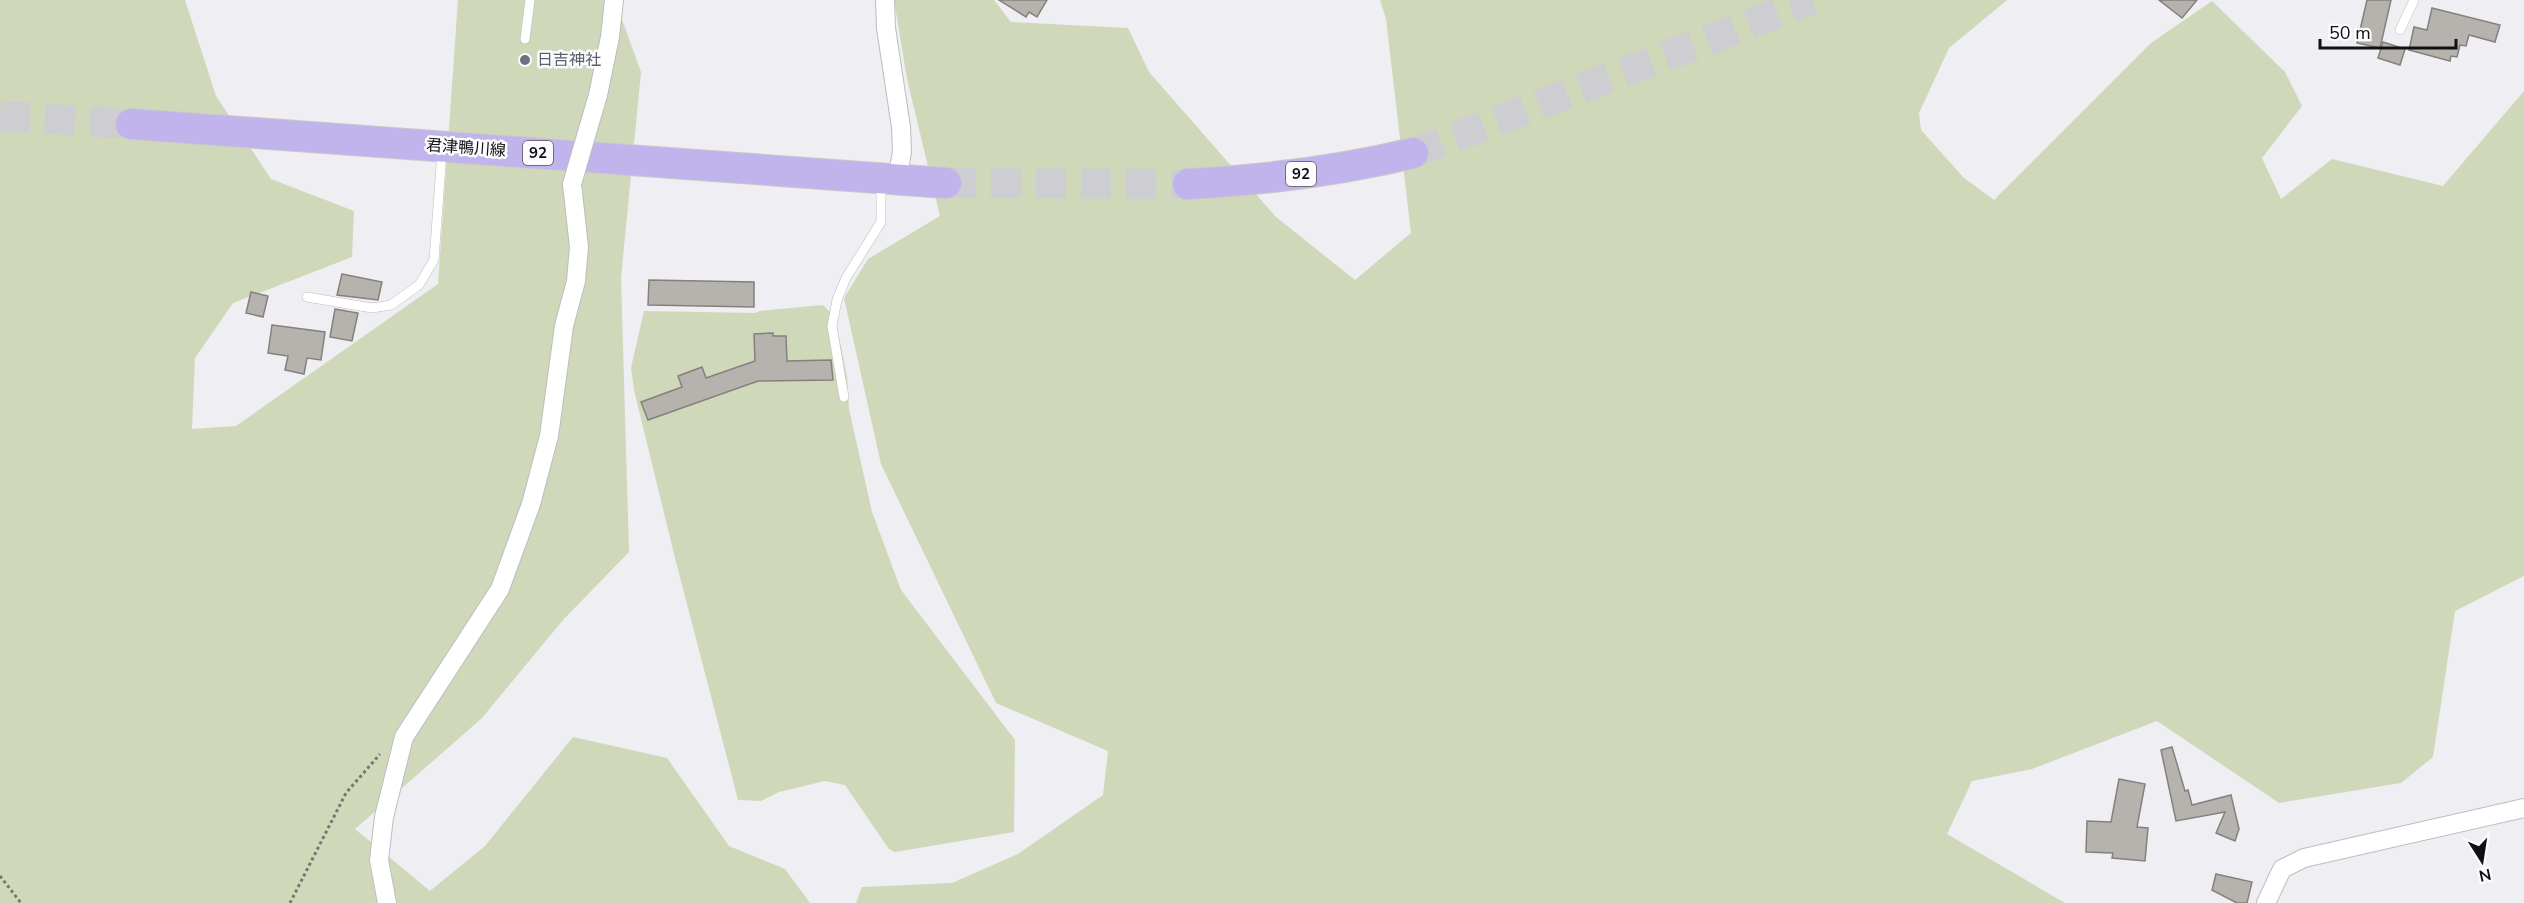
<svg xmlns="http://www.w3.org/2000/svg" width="2524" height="903" font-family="'Nunito Sans','Noto Sans JP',sans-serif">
<rect width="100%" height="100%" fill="#efeef3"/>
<g fill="#cfd8b8">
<polygon points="0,0 185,0 216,96 271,179 354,211 352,257 233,303 195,358 192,429 236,426 438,284 458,0 615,0 641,72 621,278 629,552 563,620 481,719 355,829 430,891 485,846 573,737 667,758 729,846 785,869 810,903 0,903"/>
<polygon points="894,0 994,0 1011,22 1128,28 1149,72 1276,217 1355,280 1411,233 1386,19 1380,0 2007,0 1949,48 1919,113 1921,130 1964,178 1994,200 2151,43 2212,1 2285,72 2302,106 2262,158 2281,199 2332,159 2443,186 2524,91 2524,576 2455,611 2433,757 2401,783 2279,803 2157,721 2032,769 1972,781 1947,834 2065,903 856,903 862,887 952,883 1018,854 1103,795 1108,751 996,703 881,464 844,298 868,259 940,216 907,79"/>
<polygon points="823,305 835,317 847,377 849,409 872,512 901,590 1015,740 1014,832 895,852 889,849 845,785 825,781 779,792 761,801 738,800 675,558 634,390 631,368 644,311 755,313 760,311"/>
</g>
<g fill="#b6b3af" stroke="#84817d" stroke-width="1.5">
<polygon points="999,0 1047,0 1037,17 1029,12 1026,17"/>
<polygon points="2159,0 2197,0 2182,18"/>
<polygon points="2367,0 2391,0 2380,48 2357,43"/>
<polygon points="2432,8 2500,25 2495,42 2469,35 2466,46 2460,45 2457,57 2451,56 2450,61 2409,50 2414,27 2427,30"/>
<polygon points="2383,42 2405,49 2400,65 2378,58"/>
<polygon points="342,274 382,282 378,300 337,295"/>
<polygon points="649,280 754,282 754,307 648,305"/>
<polygon points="251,292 268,296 263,317 246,313"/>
<polygon points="335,309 358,313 352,341 330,337"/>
<polygon points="272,325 325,332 321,360 307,358 304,374 285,370 288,356 268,353"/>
<polygon points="773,333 773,336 786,336 787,361 831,360 833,380 758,381 648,420 641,402 682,387 678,376 702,367 706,378 755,361 754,334"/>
<polygon points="2172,747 2185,791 2188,790 2192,805 2231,795 2239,829 2235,841 2216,833 2225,812 2176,821 2161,750"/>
<polygon points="2119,779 2145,784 2137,827 2148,828 2145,861 2112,858 2113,853 2086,852 2087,821 2111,822"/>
<polygon points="2216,874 2252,882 2247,903 2237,903 2212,890"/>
</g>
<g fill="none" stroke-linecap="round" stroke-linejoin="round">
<g stroke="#cecdd1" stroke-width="30" stroke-dasharray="30 15" stroke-linecap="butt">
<polyline points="0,116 131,124"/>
<polyline points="1413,153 1812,0"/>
<polyline points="946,183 1188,184"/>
</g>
<defs>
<g id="service">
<polyline points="2400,30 2414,0"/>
<polyline points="525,39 530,0"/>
<polyline points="307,297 372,308 391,305 419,285 434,260 442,152"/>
<polyline points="844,397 832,326 837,300 846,278 881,222 881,183"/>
</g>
<g id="minor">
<polyline points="885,0 886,28 901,127 902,152 897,179"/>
<polyline points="598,95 610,37 614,0"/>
<polyline points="387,903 379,860 384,817 404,737 500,589 531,504 549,436 564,326 576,281 579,247 572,184"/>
<polyline points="2266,903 2282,869 2304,858 2524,808"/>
</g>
<g id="primary">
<polyline points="131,124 946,183"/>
<path d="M1188 184C1264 180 1339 171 1413 153"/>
</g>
</defs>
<use href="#service" stroke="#bdbdc1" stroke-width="10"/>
<use href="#minor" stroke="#bdbdc1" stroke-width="20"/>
<use href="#primary" stroke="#cacacb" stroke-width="32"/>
<g stroke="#767578" stroke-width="3" stroke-dasharray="3 3" stroke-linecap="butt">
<polyline points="0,876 21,903"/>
<polyline points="290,903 346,793 380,754"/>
</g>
<use href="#service" stroke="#fff" stroke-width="9"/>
<use href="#minor" stroke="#fff" stroke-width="18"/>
<use href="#primary" stroke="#c1b3eb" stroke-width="30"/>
<defs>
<polyline id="minor-bridge" points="572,184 598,95"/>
</defs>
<use href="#minor-bridge" stroke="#bdbdc1" stroke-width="20" stroke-linecap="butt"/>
<use href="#minor-bridge" stroke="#fff" stroke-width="18"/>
</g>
<circle fill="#6b7280" stroke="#fcfcff" stroke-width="2" cx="525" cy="60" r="6"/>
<g text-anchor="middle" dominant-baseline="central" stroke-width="5" stroke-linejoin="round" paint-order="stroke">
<g fill="#fcfcff" stroke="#575658" stroke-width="1.5">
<rect x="523" y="141" width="30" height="24" rx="4.5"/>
<rect x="1286" y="162" width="30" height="24" rx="4.5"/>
</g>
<g font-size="15" font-weight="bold" fill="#100f11">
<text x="538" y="153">92</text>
<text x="1301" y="174">92</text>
</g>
<g font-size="16" fill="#5b616d" stroke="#fcfcff" text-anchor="start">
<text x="537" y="60">日吉神社</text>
</g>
<g font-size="16" fill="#100f11" stroke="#fcfcff">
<text transform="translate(466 148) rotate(4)">君津鴨川線</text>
</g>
</g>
<g transform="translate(2482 861) rotate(168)" stroke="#fcfcff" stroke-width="4.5" paint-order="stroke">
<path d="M0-4.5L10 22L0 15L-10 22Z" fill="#100f11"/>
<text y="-9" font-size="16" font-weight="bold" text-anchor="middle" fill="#100f11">N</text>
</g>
<path d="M2320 39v9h136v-9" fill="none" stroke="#100f11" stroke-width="3"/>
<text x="2329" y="39" font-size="18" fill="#100f11" stroke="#fcfcff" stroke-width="4.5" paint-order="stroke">50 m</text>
</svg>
